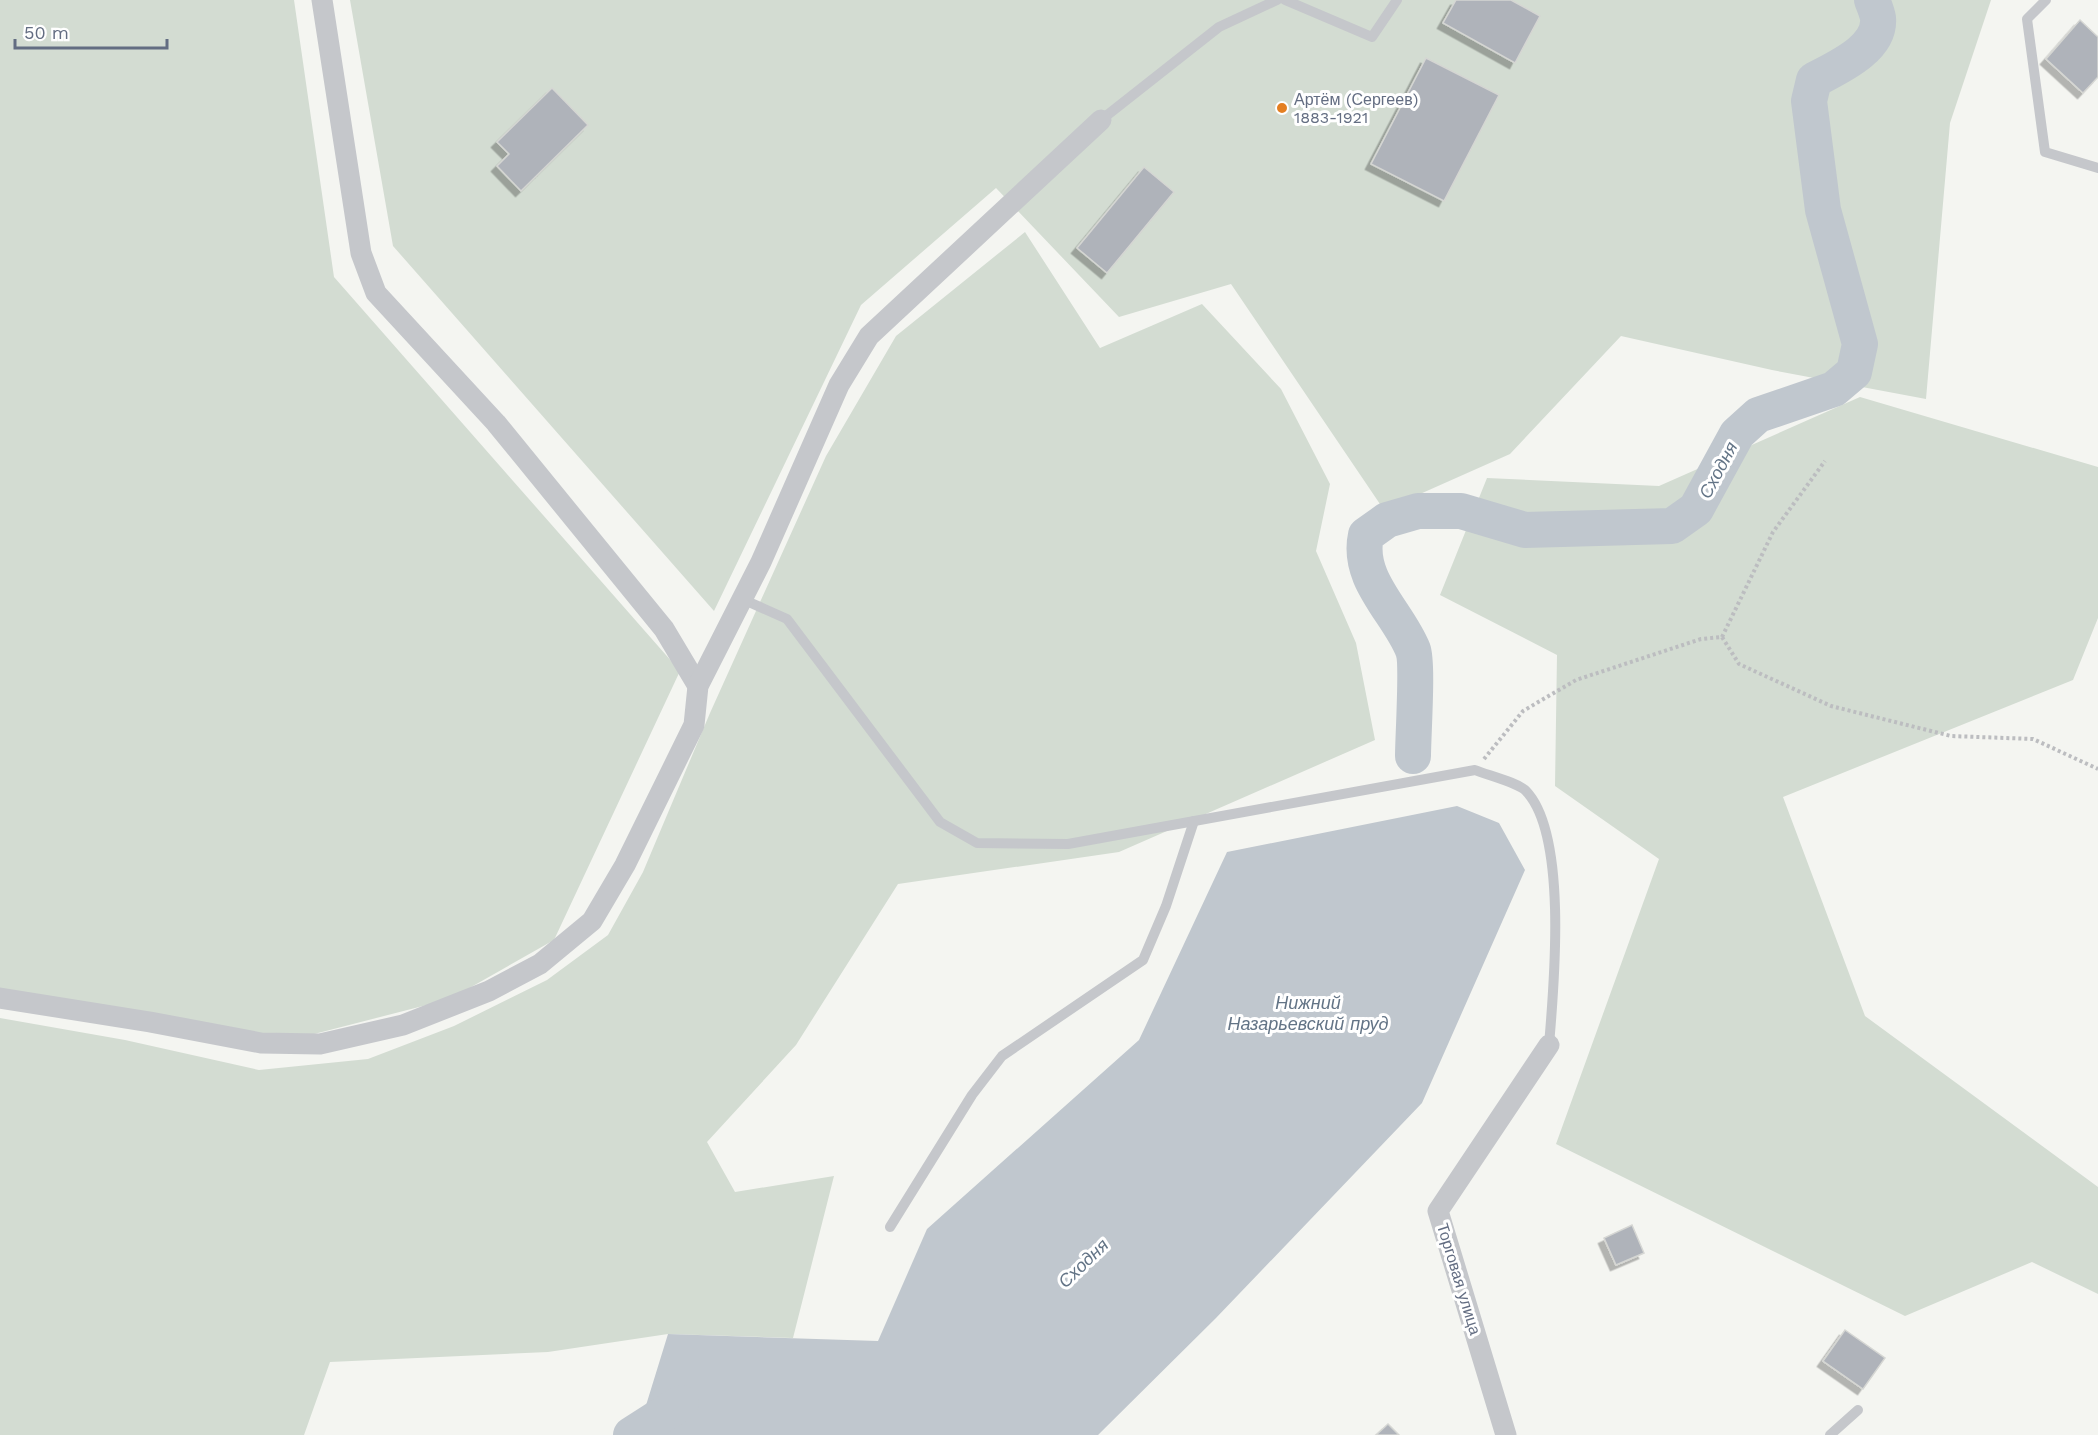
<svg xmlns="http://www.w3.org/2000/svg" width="2098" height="1435" font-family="'Work Sans',sans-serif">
<defs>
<filter id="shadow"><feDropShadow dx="-5.5" dy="5.5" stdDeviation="0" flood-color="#0004"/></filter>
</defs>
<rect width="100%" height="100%" fill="#f4f5f1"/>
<g fill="#d3dcd2">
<polygon points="0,0 294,0 334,277 680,671 554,940 450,999 287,1041 0,990"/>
<polygon points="350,0 1991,0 1950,123 1926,399 1772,370 1621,336 1510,454 1384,510 1231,284 1119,317 996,188 861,305 714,611 393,246"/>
<polygon points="1025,232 1100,348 1202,304 1281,389 1330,484 1316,551 1356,643 1375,740 1119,852 898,884 796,1045 707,1142 735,1192 834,1176 793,1338 668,1334 548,1352 330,1362 304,1435 0,1435 0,1018 125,1040 259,1070 368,1059 454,1026 547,980 608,935 643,872 710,713 826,456 896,336"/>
<polygon points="1860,397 2098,467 2098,618 2073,680 1783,797 1865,1016 2098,1187 2098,1294 2032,1262 1905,1316 1556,1144 1659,859 1555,786 1557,655 1440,595 1487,478 1659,486"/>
</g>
<polygon fill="#c0c7ce" points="1457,806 1499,823 1525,870 1422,1103 1216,1318 1098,1435 645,1435 639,1428 668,1334 878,1341 927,1229 1139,1040 1227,852"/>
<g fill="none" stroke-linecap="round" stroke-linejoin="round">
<g stroke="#c0c7ce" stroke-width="36">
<path d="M1413 756C1413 737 1418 663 1413 650 1398 612 1356 580 1366 535L1387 520 1418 511H1461L1525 530 1672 526 1696 509 1737 434 1758 415 1834 389 1854 372 1860 344 1823 210 1809 101 1814 80C1836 68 1881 49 1878 18 1877 12 1874 5 1872 0"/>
<polyline points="631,1435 681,1403"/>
</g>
</g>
<g fill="#afb3ba" stroke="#d5d6d3" stroke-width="1.5" filter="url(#shadow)">
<polygon points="1456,0 1511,0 1540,16 1515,63 1443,23"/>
<polygon points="2080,20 2098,37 2098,77 2083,93 2046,59"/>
<polygon points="1426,58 1499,95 1444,201 1371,164"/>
<polygon points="552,88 588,125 521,191 497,166 509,154 497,142"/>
<polygon points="1144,167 1174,192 1107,273 1077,248"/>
<polygon points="1632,1225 1644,1253 1616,1265 1604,1238"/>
<polygon points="1845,1330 1885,1358 1863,1389 1823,1361"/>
<polygon points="1388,1424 1399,1435 1376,1435"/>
</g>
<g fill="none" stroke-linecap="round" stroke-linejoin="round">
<g stroke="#bcbdc0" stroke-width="4" stroke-dasharray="3 3" stroke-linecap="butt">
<polyline points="1722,637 1773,532 1825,461"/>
<polyline points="1484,759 1523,711 1576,680 1701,639 1722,637 1739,664 1831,706 1951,736 2033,739 2098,769"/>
</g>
<g stroke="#c5c7cb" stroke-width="10">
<polyline points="1285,0 1372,37 1397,0"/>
<polyline points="2046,0 2027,19 2045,152 2098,168"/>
<polyline points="1101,120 1219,27 1277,0"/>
<path d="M742 599 787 619 940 822 977 843 1068 844 1475 770C1487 775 1519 783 1526 791 1568 835 1554 986 1549 1045"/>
<polyline points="890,1227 972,1095 1002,1056 1143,960 1166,906 1194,821"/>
<polyline points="1830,1435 1858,1410"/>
</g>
<g stroke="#c5c7cb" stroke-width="21">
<polyline points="322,0 361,253 376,293 496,423 664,629 698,686"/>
<polyline points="0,998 150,1022 261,1043 320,1044 403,1025 489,991 540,964 592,921 625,865 694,725 698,686 761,562 839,385 869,336 1101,120"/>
<polyline points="1506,1435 1438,1211 1549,1045"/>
</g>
</g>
<circle fill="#e47f21" stroke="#fff" stroke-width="2" cx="1282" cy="108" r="6"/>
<g text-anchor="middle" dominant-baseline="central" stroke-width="6" stroke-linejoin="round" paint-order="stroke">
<g font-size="16" fill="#636d82" stroke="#fff" text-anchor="start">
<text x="1294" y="99">Артём (Сергеев)<tspan x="1294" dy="18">1883-1921</tspan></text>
</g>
<g font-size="16" fill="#636d82" stroke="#fff">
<text transform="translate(1459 1279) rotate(73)">Торговая улица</text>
</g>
<g font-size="18" font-style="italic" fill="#637486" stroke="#fff">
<text transform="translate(1718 470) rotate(-62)">Сходня</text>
<text x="1308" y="1002">Нижний<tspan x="1308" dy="21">Назарьевский пруд</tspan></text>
<text transform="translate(1083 1263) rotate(-44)">Сходня</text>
</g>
</g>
<path d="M15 39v9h152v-9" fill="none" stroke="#636d82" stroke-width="3"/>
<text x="24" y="39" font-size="18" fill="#636d82" stroke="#ffffff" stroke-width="4.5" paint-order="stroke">50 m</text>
</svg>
